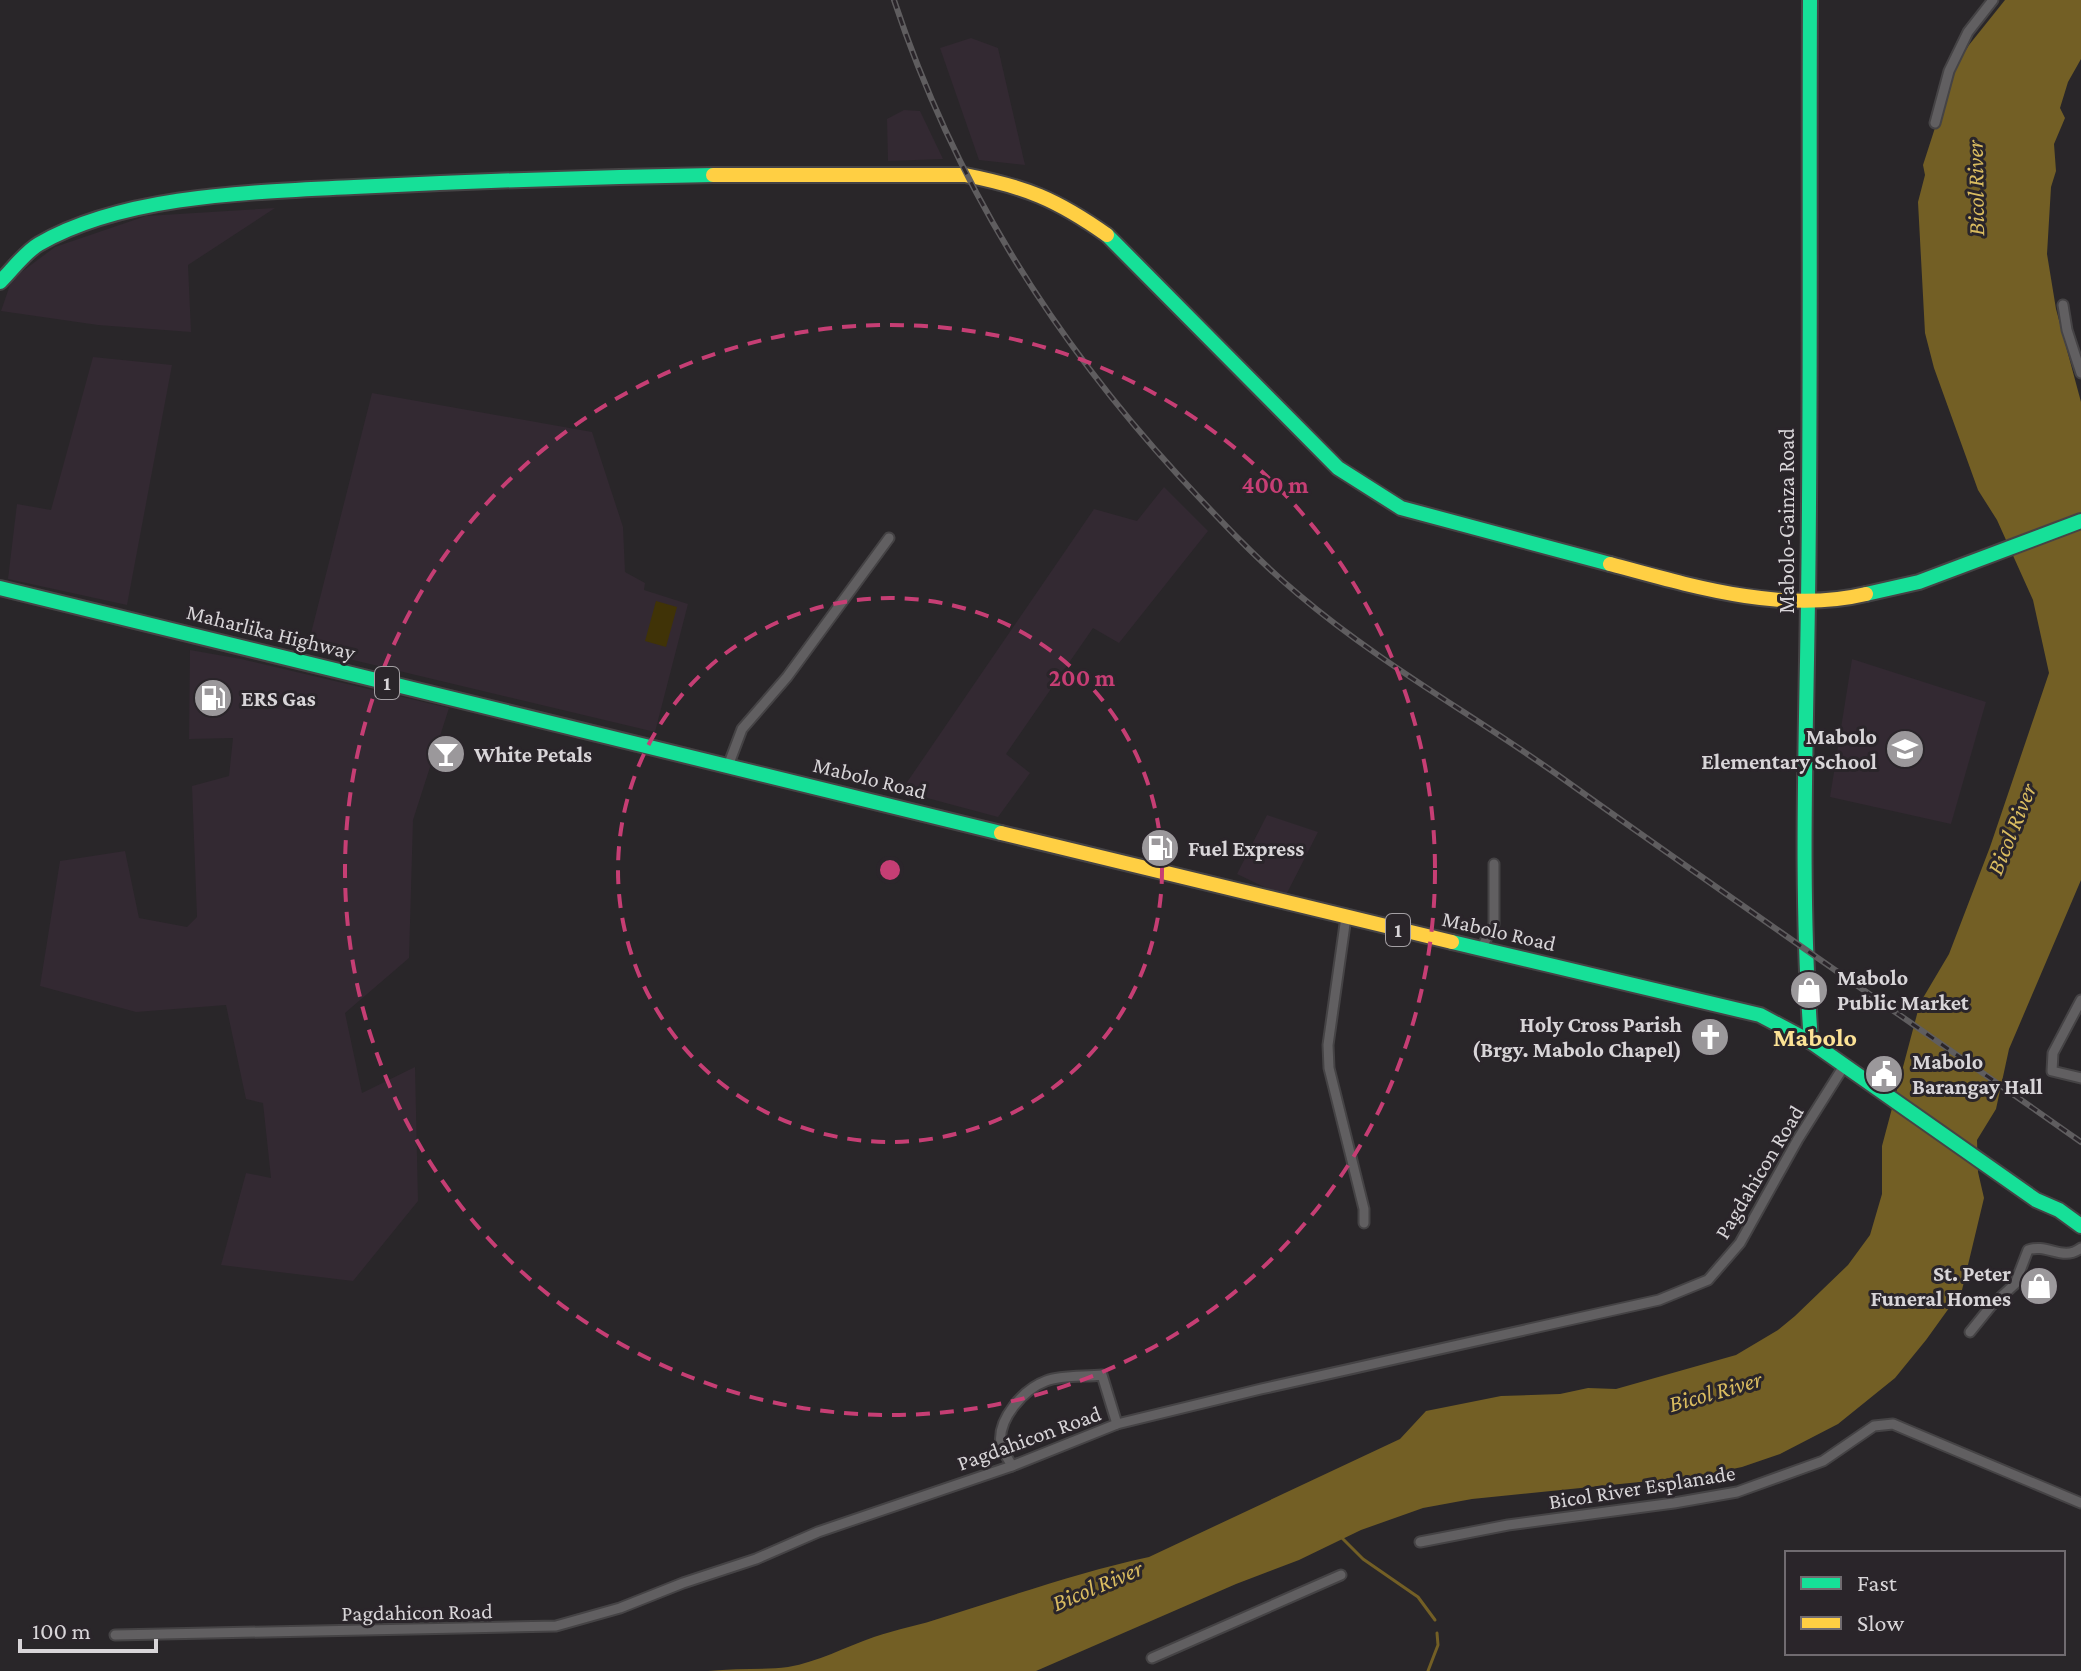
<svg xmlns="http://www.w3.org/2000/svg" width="2081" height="1671" font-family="'Crimson Pro',serif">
<rect width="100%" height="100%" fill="#292629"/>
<g fill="#332932">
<polygon points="971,38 998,48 1025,165 979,160 940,48"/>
<polygon points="904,110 920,111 943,159 888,161 887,119"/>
<polygon points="275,208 188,265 191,332 98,325 1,311 12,279 55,247 146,216"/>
<polygon points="93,357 172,365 127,605 8,579 17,504 51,510"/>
<polygon points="372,393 592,432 623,527 625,572 645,583 644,590 688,604 655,732 307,649"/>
<polygon points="1164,487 1208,531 1119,643 1093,628 1006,754 1030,773 998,817 901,791 1094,509 1137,521"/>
<polygon points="190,650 241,659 449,708 413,820 409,958 345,1013 362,1093 415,1067 418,1201 353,1281 221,1265 246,1173 271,1178 263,1103 246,1099 226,1005 136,1012 40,986 60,861 125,851 139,918 187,927 197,917 192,786 229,776 233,738 189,739"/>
<polygon points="1852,659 1986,702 1951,824 1830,797"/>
<polygon points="1267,815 1318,832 1285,897 1237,874"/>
</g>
<polygon fill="#403307" points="656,601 677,607 666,647 645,641"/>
<path fill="#735f25" d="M2005 0H2081V59L2068 82 2060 108 2065 118 2054 144 2056 171 2051 187 2047 254 2056 309 2081 402V880L2009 1049 1996 1109 1977 1140 1978 1172 1984 1198 1962 1290 1926 1340 1895 1378 1838 1424 1780 1454 1742 1467 1699 1476 1472 1499 1423 1508 1361 1530 1299 1560 1236 1584 1036 1671H708C735 1668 763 1670 788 1667 818 1662 845 1647 874 1637 897 1629 921 1625 944 1617 1012 1596 1079 1572 1149 1557L1400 1439 1426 1411 1501 1396 1560 1394 1588 1388 1616 1389 1736 1355 1778 1330 1795 1316 1848 1265 1870 1235 1882 1194V1146L1920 1003 1949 954 1990 847 2049 673 2033 600 1997 520 1978 490 1934 368 1925 333 1918 202 1925 175 1923 165 1954 69 1969 45Z"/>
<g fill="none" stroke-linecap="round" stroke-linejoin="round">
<g stroke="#735f25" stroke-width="3">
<polyline points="1340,1536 1363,1559 1418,1597 1435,1620"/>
<polyline points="1428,1671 1438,1645 1437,1633"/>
</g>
<defs>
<g id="street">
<polyline points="1935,123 1949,71 1968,32 1993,0"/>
<polyline points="2063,305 2067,330 2081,373"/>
<polyline points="728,766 742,729 787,677 889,538"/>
<polyline points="1346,917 1328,1045 1329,1068 1364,1209 1364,1223"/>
<polyline points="1481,949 1494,924 1494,864"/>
<polyline points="2081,1000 2053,1053 2052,1071 2081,1078"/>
<path d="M1970 1332 1991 1306 2015 1284 2028 1250C2047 1243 2063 1262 2081 1248"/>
<path d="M1012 1466C1009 1460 1002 1451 1001 1444 997 1419 1024 1389 1046 1381 1062 1375 1085 1377 1102 1375L1117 1424"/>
<polyline points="1420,1542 1508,1525 1674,1503 1737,1492 1823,1461 1874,1426 1893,1424 1907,1430 2081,1503"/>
<polyline points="115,1635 556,1626 620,1608 683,1583 756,1559 818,1532 1012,1466 1117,1424 1261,1389 1659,1300 1708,1280 1740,1243 1798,1139 1844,1066"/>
<polyline points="1152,1658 1341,1575"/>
</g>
<g id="fast">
<path d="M1810 0C1809 200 1811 400 1808 600 1806 748 1800 894 1811 1042"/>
<polyline points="1107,235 1338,468 1401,508 1610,564"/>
<path d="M0 282C12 270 25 252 39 244 125 194 257 192 354 187 474 181 593 177 713 175"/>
<polyline points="0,588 1001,833"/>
<polyline points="1866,594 1919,582 2081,521"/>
<polyline points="1452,942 1760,1015 1811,1042 2036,1200 2059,1210 2081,1226"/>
</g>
<g id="slow">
<path d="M713 175H965C1026 187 1056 199 1107 235"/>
<path d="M1610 564C1691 586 1783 614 1866 594"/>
<polyline points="1001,833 1452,942"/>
</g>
</defs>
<use href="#street" stroke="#454345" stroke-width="13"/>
<use href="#fast" stroke="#454345" stroke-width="18"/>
<use href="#slow" stroke="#454345" stroke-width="18"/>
<use href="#street" stroke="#615f61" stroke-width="9"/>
<use href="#fast" stroke="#16e098" stroke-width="14"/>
<use href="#slow" stroke="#ffcf43" stroke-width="14"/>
<defs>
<path id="rail" d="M894 0C954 181 1050 335 1178 475 1216 516 1255 558 1298 594 1379 663 1475 716 1562 778 1734 901 1908 1020 2081 1142"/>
</defs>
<use href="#rail" stroke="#5f5d5f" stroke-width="6"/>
<use href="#rail" stroke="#2a252a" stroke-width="3" stroke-dasharray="9" stroke-linecap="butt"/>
</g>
<g fill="none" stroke="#c63e74" stroke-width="4" stroke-dasharray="14 10">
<circle cx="890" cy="870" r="272"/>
<circle cx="890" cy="870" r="545"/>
</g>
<defs>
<symbol id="fuel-disc" viewBox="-11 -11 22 22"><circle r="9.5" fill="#9b989b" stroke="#2a252a"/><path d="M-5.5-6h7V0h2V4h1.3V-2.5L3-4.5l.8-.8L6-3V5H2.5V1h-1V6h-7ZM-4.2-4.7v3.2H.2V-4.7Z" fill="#fff"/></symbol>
<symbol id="school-disc" viewBox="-11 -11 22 22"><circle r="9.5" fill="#9b989b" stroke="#2a252a"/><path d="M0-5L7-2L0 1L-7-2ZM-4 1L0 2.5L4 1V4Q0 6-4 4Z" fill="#fff"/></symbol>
<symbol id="bar-disc" viewBox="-11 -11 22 22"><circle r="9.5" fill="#9b989b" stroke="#2a252a"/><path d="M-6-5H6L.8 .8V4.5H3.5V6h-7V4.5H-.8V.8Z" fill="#fff"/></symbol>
<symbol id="shop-disc" viewBox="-11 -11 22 22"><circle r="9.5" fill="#9b989b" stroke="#2a252a"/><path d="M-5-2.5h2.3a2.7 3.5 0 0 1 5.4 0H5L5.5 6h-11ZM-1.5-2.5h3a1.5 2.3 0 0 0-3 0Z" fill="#fff"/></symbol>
<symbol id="church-disc" viewBox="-11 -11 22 22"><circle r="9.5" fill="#9b989b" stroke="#2a252a"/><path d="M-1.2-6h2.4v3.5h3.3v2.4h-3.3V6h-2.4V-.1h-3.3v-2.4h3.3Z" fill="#fff"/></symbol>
<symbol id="civic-disc" viewBox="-11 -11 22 22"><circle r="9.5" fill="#9b989b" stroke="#2a252a"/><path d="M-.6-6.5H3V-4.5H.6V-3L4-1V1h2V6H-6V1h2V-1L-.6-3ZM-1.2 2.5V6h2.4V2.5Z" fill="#fff"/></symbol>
</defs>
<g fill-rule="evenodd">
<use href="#fuel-disc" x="191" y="676" width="44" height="44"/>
<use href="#school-disc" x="1883" y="727" width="44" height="44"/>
<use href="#bar-disc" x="424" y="732" width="44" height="44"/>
<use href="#fuel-disc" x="1138" y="826" width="44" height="44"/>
<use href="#shop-disc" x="1787" y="968" width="44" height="44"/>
<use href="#church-disc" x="1688" y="1015" width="44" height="44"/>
<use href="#civic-disc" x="1862" y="1052" width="44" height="44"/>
<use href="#shop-disc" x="2017" y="1264" width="44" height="44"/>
</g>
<g text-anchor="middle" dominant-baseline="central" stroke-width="6" stroke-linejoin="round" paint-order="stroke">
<g fill="#2a252a" stroke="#a4a0a4" stroke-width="2">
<rect x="375" y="667" width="24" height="32" rx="6"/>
<rect x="1386" y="914" width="24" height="32" rx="6"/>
</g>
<g font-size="20" font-weight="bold" fill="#d8d5d8">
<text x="387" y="683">1</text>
<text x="1398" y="930">1</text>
</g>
<g font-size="22" fill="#d8d5d8" stroke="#2a252a">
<text transform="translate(1786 521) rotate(-90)">Mabolo-Gainza Road</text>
<text transform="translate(271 632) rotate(14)">Maharlika Highway</text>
<text transform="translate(870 778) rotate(14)">Mabolo Road</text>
<text transform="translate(1499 931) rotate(13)">Mabolo Road</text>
<text transform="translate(1759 1172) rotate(-59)">Pagdahicon Road</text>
<text transform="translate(1029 1438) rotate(-20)">Pagdahicon Road</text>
<text transform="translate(1642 1487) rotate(-9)">Bicol River Esplanade</text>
<text transform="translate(417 1612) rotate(-1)">Pagdahicon Road</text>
</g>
<g font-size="22" font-weight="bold" fill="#d8d5d8" stroke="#2a252a" text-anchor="start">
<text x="241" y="698">ERS Gas</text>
<text x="1877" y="736" text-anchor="end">Mabolo<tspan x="1877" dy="25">Elementary School</tspan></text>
<text x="474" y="754">White Petals</text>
<text x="1188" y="848">Fuel Express</text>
<text x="1837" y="977">Mabolo<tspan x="1837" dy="25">Public Market</tspan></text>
<text x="1682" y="1024" text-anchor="end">Holy Cross Parish<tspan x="1682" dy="25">(Brgy. Mabolo Chapel)</tspan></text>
<text x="1912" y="1061">Mabolo<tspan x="1912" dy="25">Barangay Hall</tspan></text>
<text x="2011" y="1273" text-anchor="end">St. Peter<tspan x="2011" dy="25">Funeral Homes</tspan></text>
</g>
<g font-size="24" font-style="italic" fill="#dabc60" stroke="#2a252a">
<text transform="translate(1975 188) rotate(-91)">Bicol River</text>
<text transform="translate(2011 829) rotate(-68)">Bicol River</text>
<text transform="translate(1715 1391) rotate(-16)">Bicol River</text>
<text transform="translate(1097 1585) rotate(-23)">Bicol River</text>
</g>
<g font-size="26" font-weight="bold" fill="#fce295" stroke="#2a252a">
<text x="1815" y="1037">Mabolo</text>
</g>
</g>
<circle cx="890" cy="870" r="12" fill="#c63e74" stroke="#2a252a" stroke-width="4"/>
<g font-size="24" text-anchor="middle" font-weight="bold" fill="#c63e74" stroke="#2a252a" stroke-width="6" stroke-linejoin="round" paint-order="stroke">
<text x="1275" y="493">400 m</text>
<text x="1082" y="686">200 m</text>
</g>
<rect x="1785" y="1551" width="280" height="104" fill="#2a252a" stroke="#706b70" stroke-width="2"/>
<rect x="1801" y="1577" width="40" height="12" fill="#16e098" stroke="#706b70" stroke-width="2"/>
<text x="1857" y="1591" font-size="24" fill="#d8d5d8">Fast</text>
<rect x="1801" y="1617" width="40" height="12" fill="#ffcf43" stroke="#706b70" stroke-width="2"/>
<text x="1857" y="1631" font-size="24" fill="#d8d5d8">Slow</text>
<path d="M20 1639v12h136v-12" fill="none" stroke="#d8d5d8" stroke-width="4"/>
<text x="32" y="1639" font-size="24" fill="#d8d5d8" stroke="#2a252a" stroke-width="6" paint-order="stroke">100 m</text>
</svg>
